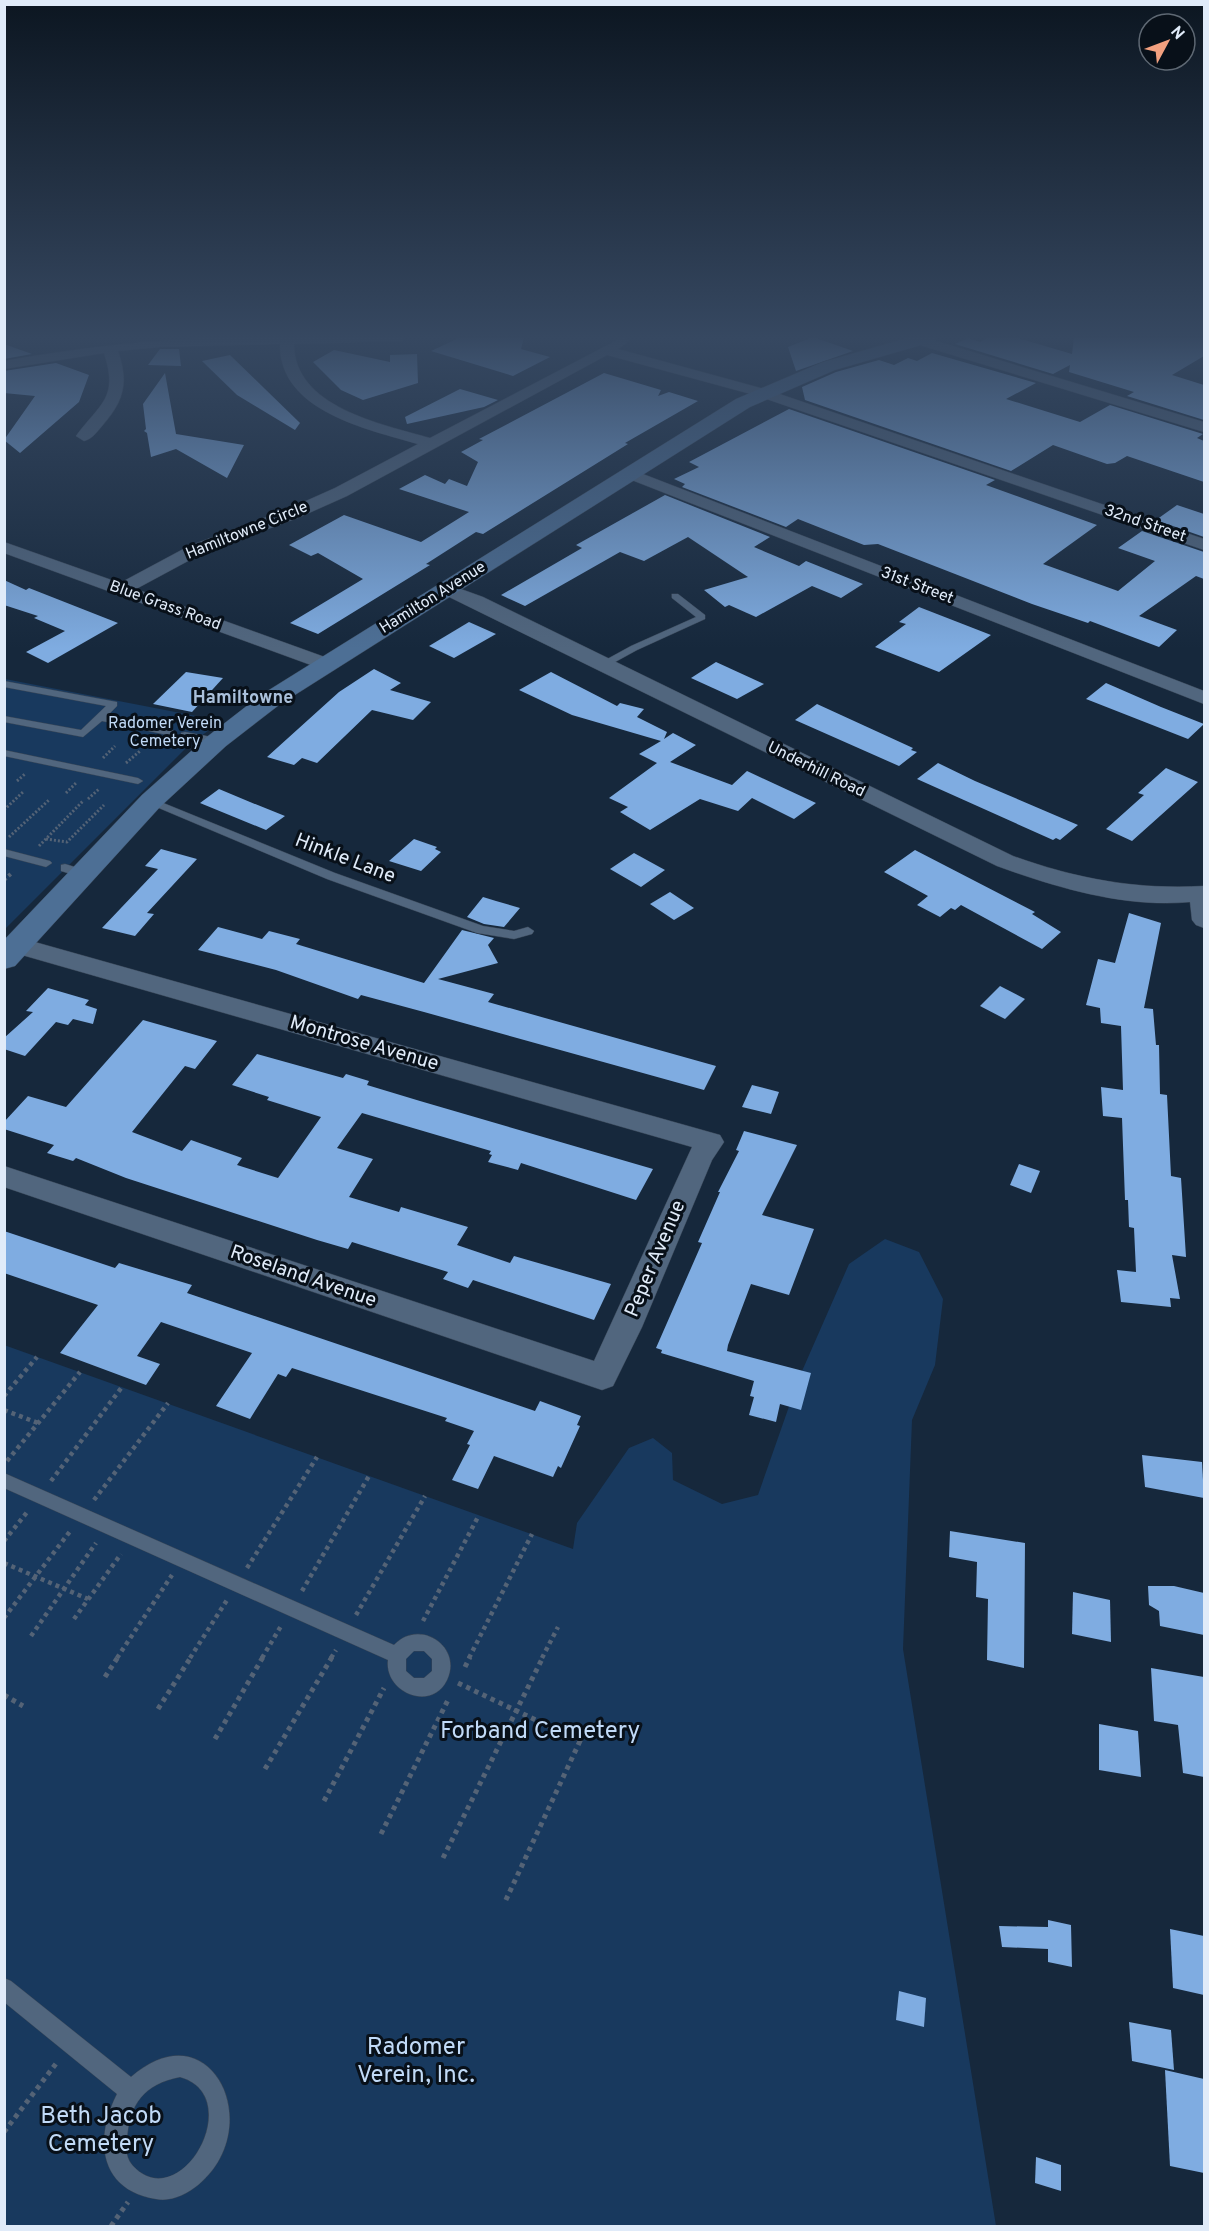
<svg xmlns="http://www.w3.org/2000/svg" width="1209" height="2231" font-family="Overpass,sans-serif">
<rect width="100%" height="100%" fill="#16283c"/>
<g fill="#18395e">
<polygon points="5,679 222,721 191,743 5,929"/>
<polygon points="885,1239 919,1252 943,1299 935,1365 912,1420 903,1649 996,2226 5,2226 4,1345 573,1549 577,1523 629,1448 653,1438 672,1453 673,1480 722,1504 758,1495 799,1378 849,1264"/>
</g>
<g fill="#7face1">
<polygon points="461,337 524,337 521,349 550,357 513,376 431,351"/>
<polygon points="813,337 853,351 796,371 788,347"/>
<polygon points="989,337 1014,337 1072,354 1074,337 1204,337 1204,356 1172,375 1204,385 1204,420 1127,396 1134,392 1069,372 1070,365 1053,374 955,344 968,338 980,342"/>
<polygon points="4,344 32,354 4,359"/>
<polygon points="160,349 179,349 181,366 148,365"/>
<polygon points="334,350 390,362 390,355 417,354 418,383 363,400 341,390 313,362"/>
<polygon points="932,353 1036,383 1006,399 1080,422 1110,405 1203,434 1197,438 1204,441 1204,482 1127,456 1115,463 1107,464 1053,445 1011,471 805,400 802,387 836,372 879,360 894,365 908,358 917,361"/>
<polygon points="230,355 300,423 295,430 237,395 202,361"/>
<polygon points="56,363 89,375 79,402 20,453 4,440 35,396 4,393 4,371"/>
<polygon points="165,373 176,434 244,445 227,478 176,449 151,457 147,433 144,431 146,429 143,404"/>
<polygon points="604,373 661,390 658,396 669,392 698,401 625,443 628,444 483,534 476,532 426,564 430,565 318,634 290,623 363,579 318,553 311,556 289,545 344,515 421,542 469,512 399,489 425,475 445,484 449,479 467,486 478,462 461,452 483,440 479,439"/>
<polygon points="460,389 498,400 484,407 407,424 405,417"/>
<polygon points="789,409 995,480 986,485 1097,525 1043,564 1118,591 1155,561 1118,548 1142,531 1204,552 1204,579 1196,576 1139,616 1177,630 1159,647 1090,621 1088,623 1032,604 878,544 864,545 798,519 786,527 682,487 685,484 674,479 699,467 689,462"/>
<polygon points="665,495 770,537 754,547 799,566 806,561 863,584 841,598 812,586 756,617 729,605 725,607 704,590 748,577 688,537 644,561 620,552 525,606 501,595 582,548 576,545"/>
<polygon points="1177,505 1204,514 1204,537 1156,520"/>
<polygon points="4,580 26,590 29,588 118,623 48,663 26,652 65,631 34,618 38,616 4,605"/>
<polygon points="919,607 991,635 939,672 875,647 906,624 899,622"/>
<polygon points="469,622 496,634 454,658 429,646"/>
<polygon points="716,662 764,684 737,699 691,678"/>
<polygon points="374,669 401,683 390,690 431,702 413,720 372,710 317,763 302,758 294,765 267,757 339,692"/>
<polygon points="186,672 223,678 192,712 153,704"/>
<polygon points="551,672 617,706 620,703 644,709 637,717 667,732 664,739 673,733 696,745 670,762 732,785 747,771 816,803 794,819 752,798 738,811 700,799 650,830 620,812 628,807 609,798 657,763 639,754 661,741 572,715 519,690"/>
<polygon points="1106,683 1161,707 1204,724 1188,739 1086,699"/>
<polygon points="817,704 913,748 911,750 917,752 899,766 795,720"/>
<polygon points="938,763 975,781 1078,825 1060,840 1056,838 1053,840 917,779"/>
<polygon points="1166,768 1198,782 1132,841 1106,829 1144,795 1138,793"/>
<polygon points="219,789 250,802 285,816 266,830 200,803"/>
<polygon points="414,839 437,847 435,849 441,852 421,871 389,861"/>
<polygon points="161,849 197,859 147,913 154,914 135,936 102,928 158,869 145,866"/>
<polygon points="915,850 1035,912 1032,914 1061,932 1042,949 961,905 955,910 951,908 940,917 917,905 928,896 884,872"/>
<polygon points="634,853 665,870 641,887 610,869"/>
<polygon points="670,892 694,908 674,920 650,904"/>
<polygon points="483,897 496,901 520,908 504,927 484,924 467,917"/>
<polygon points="1129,913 1161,923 1144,1008 1153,1009 1156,1045 1159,1045 1160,1094 1167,1095 1171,1176 1181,1178 1186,1257 1172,1255 1180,1299 1170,1298 1171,1307 1121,1302 1117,1270 1136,1272 1134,1228 1129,1227 1128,1200 1125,1200 1122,1118 1103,1116 1101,1087 1123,1090 1121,1026 1101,1023 1100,1008 1086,1005 1098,959 1115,963"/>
<polygon points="218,927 262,939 269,931 300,939 296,944 424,983 462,930 494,938 488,945 498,963 438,979 494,994 488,1002 716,1066 704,1090 424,1012 361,995 358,999 276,970 198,950"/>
<polygon points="1000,986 1025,999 1005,1019 980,1006"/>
<polygon points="48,988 89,1000 85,1005 97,1009 93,1024 73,1019 68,1025 56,1022 25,1056 4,1049 4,1038 33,1012 26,1011"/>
<polygon points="143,1020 217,1041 195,1069 185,1066 132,1132 182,1151 191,1140 242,1158 237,1165 278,1178 321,1117 267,1100 269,1097 232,1085 257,1054 343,1078 346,1074 369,1081 367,1085 420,1101 653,1169 636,1200 521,1163 518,1170 488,1162 492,1155 489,1154 491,1151 362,1113 337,1148 373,1159 349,1197 399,1212 401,1207 468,1227 457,1245 510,1263 514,1256 611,1284 594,1320 473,1280 468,1288 443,1279 448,1272 352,1242 348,1249 317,1240 126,1178 76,1158 73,1161 47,1153 54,1145 4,1129 4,1122 28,1096 66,1107"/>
<polygon points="752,1085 779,1092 771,1114 742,1107"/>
<polygon points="744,1131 797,1145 762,1215 814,1229 789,1295 751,1284 728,1345 727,1351 811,1373 801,1410 780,1404 776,1422 749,1415 754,1397 750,1396 754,1381 661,1353 662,1350 656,1348 702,1243 698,1242 720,1192 718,1192 739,1151 736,1150"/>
<polygon points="1019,1164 1040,1171 1031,1193 1010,1185"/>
<polygon points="4,1231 115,1268 119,1263 192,1285 187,1293 535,1411 540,1401 581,1416 577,1425 580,1426 561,1468 558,1466 553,1477 494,1456 478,1489 452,1480 470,1445 467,1444 474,1431 445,1421 447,1418 292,1368 286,1377 278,1374 250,1419 216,1406 252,1353 161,1322 137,1356 160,1364 146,1385 60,1353 98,1305 4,1273"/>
<polygon points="1142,1455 1202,1462 1204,1498 1145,1487"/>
<polygon points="950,1531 1025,1543 1024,1668 987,1660 988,1599 976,1597 977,1562 949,1557"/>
<polygon points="1148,1586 1174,1586 1204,1593 1204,1635 1160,1626 1159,1611 1149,1605"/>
<polygon points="1073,1592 1110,1600 1111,1642 1072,1634"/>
<polygon points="1151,1668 1204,1677 1204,1777 1183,1773 1178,1725 1154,1721"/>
<polygon points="1099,1724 1138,1731 1141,1777 1099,1770"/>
<polygon points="1048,1920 1071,1925 1072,1967 1048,1962 1048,1949 1002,1947 999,1926 1048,1927"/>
<polygon points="1170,1929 1204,1936 1204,1995 1173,1988"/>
<polygon points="899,1991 926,1998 924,2027 896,2020"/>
<polygon points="1129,2022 1171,2030 1174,2070 1132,2061"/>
<polygon points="1165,2070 1204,2079 1204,2173 1170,2166"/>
<polygon points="1036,2157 1061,2165 1061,2191 1035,2183"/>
</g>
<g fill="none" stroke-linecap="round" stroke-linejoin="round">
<defs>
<g id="lane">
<polygon points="672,594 678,594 705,615 705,619 637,650 606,667 600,667 600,663 631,646 696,617 672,598"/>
<polygon points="4,681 117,702 117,706 107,716 172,730 177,733 172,736 102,721 83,737 4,722 4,716 81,730 106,706 4,687"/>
<polygon points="185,732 217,738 222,741 217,744 181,737 181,733"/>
<polygon points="4,750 138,778 143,781 138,784 4,756"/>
<polygon points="151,798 335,873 483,926 514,931 528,927 534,931 532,934 514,939 477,933 327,879 147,803 147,799"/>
<polygon points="4,849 50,861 52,863 46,867 4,856"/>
<polygon points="65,864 88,871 90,874 84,878 61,871 61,865"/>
<path d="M4 1473 394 1645C419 1618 463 1646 447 1680 432 1712 384 1693 388 1660L4 1488ZM414 1651H424L432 1659V1671L424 1678H414L406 1671V1659Z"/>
<path d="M4 1978 11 1981 131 2077C211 2007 268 2127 198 2185 187 2194 171 2202 156 2199 99 2190 94 2139 117 2094L4 2002ZM180 2077C248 2096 181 2217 133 2166 126 2158 126 2151 127 2140 129 2104 144 2084 180 2077Z"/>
</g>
<g id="street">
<path d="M235 337H408L401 341 294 344C294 407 381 424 430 438L623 337 629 341 618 349 768 390 1204 539V550L758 396 607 355 347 496 300 517 201 554 136 589 333 660 336 664 333 668H319L4 553V542L120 583 189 546 288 509 335 488 418 444C367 429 279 411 280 344L160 347 118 351C129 383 124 401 102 426 97 432 92 439 84 441L76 436C100 403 119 399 104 353L4 369V361C82 347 157 339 235 337Z"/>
<polygon points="913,337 923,337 1204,422 1204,432 913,343"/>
<polygon points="630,469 1204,691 1204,704 624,477 622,474 624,471"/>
<path d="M447 584 483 597 1013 856C1077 879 1137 890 1204 886V928L1196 925 1192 920 1190 902C1125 908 1058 888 997 866L441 593 438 589 441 585Z"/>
<polygon points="17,937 720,1135 724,1142 712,1160 642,1327 613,1386 602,1390 4,1187 4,1166 594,1361 692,1147 8,951 5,945 8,939"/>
</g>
<polygon id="secondary" points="911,337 938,337 935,341 835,370 750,407 279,705 226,746 160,807 15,966 4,969 4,940 142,795 208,736 261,695 736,399 823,362"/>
</defs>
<use href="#lane" stroke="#374556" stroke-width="1"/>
<use href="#street" stroke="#374556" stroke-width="1"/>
<use href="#secondary" stroke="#374556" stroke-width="1"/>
<g stroke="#546376" stroke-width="3" stroke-dasharray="2 2" stroke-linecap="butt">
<polyline points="103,758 115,746"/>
<polyline points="126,763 140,751"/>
<polyline points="17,781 25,774"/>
<polyline points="66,793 76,783"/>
<polyline points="88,799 99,789"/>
<polyline points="4,810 23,792"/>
<polyline points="9,837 50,799"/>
<polyline points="46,839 67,842 104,805"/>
<polyline points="39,846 83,801"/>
</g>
<polyline stroke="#546376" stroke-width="4" stroke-dasharray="3 3" stroke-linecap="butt" points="4,880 13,872"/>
<g stroke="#546376" stroke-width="4.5" stroke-dasharray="4 4" stroke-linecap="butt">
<polyline points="4,1396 37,1357"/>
<polyline points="4,1410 38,1423"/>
<polyline points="7,1461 80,1372"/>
<polyline points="51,1481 122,1387"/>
<polyline points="94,1500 168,1403"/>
<polyline points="4,1541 28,1511"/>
<polyline points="4,1563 88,1599"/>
<polyline points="247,1568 317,1457"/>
<polyline points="302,1591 369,1476"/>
<polyline points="356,1615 425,1496"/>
<polyline points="4,1618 71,1530"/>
<polyline points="74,1619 121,1554"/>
<polyline points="423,1621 479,1515"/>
<polyline points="31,1636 96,1543"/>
<polyline points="117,1658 172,1575"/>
<polyline points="190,1658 227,1600"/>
<polyline points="262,1658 281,1626"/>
<polyline points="331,1658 336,1650"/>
<polyline points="469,1658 532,1534"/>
<polyline points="542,1658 558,1627"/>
</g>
<g stroke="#546376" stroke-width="5" stroke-dasharray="4.5 4.5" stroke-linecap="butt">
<polyline points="465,1667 470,1657"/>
<polyline points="105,1677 118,1657"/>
<polyline points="458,1683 580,1741 504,1904"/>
<polyline points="4,1695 23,1706"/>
<polyline points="158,1709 191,1657"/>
<polyline points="215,1739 263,1657"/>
<polyline points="265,1769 332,1657"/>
<polyline points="324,1801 384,1688"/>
<polyline points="381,1834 448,1700"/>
<polyline points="443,1858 543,1657"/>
<polyline points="4,2132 58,2061"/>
<polyline points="111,2226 128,2202"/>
</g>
<use href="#lane" fill="#51667e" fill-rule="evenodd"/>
<use href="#street" fill="#51667e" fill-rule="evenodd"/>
<use href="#secondary" fill="#4d6f95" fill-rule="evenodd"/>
</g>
<linearGradient id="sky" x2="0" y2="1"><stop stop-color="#0c1621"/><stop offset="0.52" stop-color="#364861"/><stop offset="1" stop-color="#364861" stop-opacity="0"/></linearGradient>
<rect width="1209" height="649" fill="url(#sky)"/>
<g text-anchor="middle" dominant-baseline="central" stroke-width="6" stroke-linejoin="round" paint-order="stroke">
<g font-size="16" fill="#e0ebf9" stroke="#081019">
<text transform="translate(1145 524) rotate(19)">32nd Street</text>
<text transform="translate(247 531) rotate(-22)">Hamiltowne Circle</text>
<text transform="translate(917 586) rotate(21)">31st Street</text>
<text transform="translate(433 598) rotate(-32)">Hamilton Avenue</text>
<text transform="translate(165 606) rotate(20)">Blue Grass Road</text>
<text transform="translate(816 770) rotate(26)">Underhill Road</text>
</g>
<g font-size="16" fill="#c1daf7" stroke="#081019">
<text x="165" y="724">Radomer Verein<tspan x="165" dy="18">Cemetery</tspan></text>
</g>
<g font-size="18" font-weight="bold" fill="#aac0db" stroke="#081019">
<text x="243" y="698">Hamiltowne</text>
</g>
<g font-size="20" fill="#e0ebf9" stroke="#081019">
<text transform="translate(345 859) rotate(21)">Hinkle Lane</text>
<text transform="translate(364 1044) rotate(16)">Montrose Avenue</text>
<text transform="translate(656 1259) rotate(-67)">Peper Avenue</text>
<text transform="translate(303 1277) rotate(19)">Roseland Avenue</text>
</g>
<g font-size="24" fill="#c1daf7" stroke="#081019">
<text x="540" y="1732">Forband Cemetery</text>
<text x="416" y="2048">Radomer<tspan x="416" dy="28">Verein, Inc.</tspan></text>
<text x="101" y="2117">Beth Jacob<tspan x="101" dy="28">Cemetery</tspan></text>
</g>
</g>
<rect width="1209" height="2231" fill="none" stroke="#e0ebf9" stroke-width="12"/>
<g transform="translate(1167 42) rotate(49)"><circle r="28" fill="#081019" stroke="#5e6873" stroke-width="1.5"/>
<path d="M0-4.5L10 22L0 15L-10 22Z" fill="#f2a07f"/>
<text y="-9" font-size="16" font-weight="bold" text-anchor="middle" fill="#e0ebf9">N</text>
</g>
</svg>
